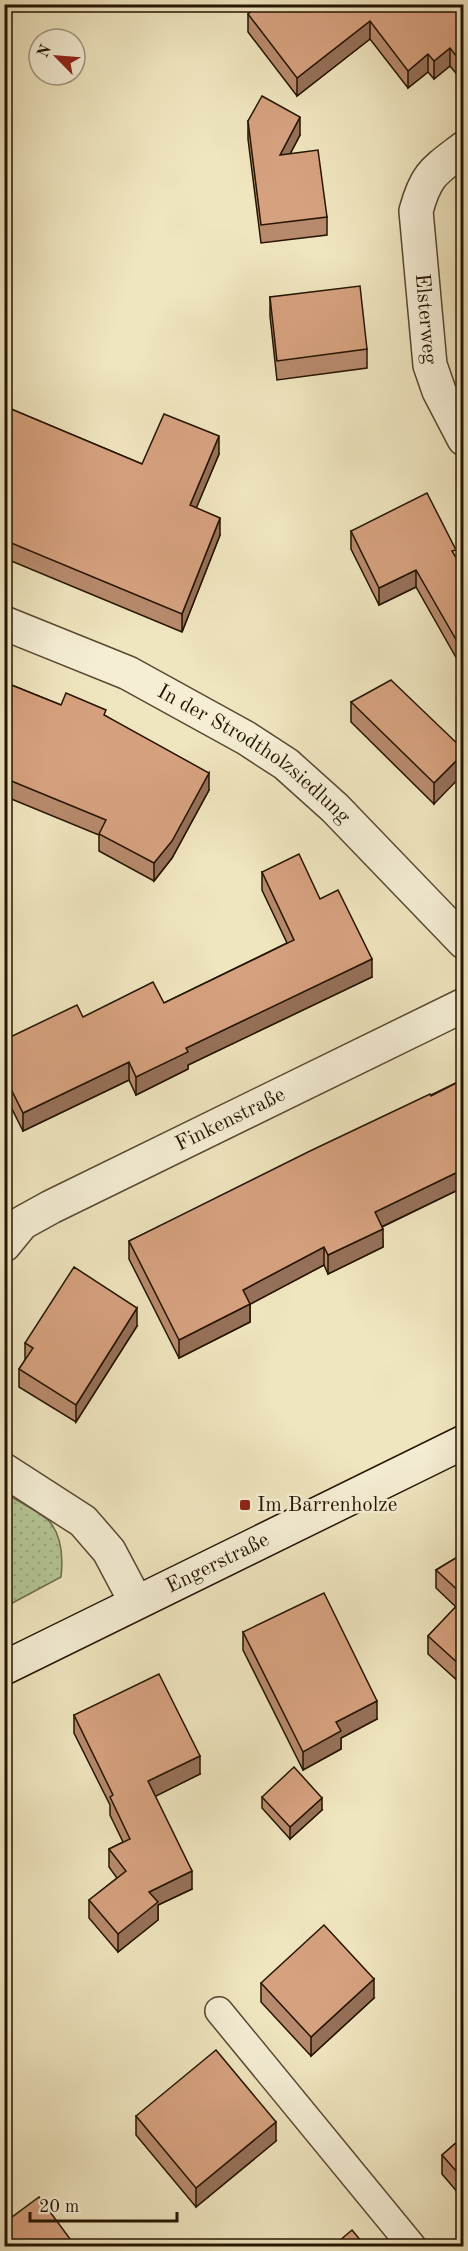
<svg xmlns="http://www.w3.org/2000/svg" width="468" height="2251" font-family="'Old Standard TT',serif">
<defs>
<pattern id="grass-dots" width="8" height="8" patternUnits="userSpaceOnUse" patternTransform="scale(1.5)"><rect width="8" height="8" fill="#b4c696"/><path d="M2 2h.1M6 6h.1" fill="none" stroke="#9ba980" stroke-width="1.8" stroke-linecap="round"/></pattern>
</defs>
<rect width="100%" height="100%" fill="#efe5bf"/>
<filter id="stains"><feTurbulence type="fractalNoise" baseFrequency=".00333" numOctaves="4"/><feColorMatrix values="0 0 0 0 .2 0 0 0 0 .09 0 0 0 0 .02 0 0 0 .5 -.17"/></filter>
<radialGradient id="worn" r=".72"><stop offset=".6" stop-color="#630" stop-opacity="0"/><stop offset="1" stop-color="#630" stop-opacity=".3"/></radialGradient>
<path fill="url(#grass-dots)" stroke="#6c6d4c" stroke-width="1.5" d="M4 1493C15 1499 43 1514 50 1522 62 1537 63 1559 61 1577L5 1607Z"/>
<g fill="none" stroke-linecap="round" stroke-linejoin="round">
<defs>
<polyline id="service" points="219,2011 412,2246"/>
<g id="minor">
<path id="s1" d="M464 148C434 171 426 174 416 211L430 365 439 391 464 439"/>
<path id="s2" d="M4 623 128 673 246 738 286 764 335 808 464 942"/>
<path id="s3" d="M4 1245 22 1223 51 1207 464 1005"/>
<polyline points="4,1470 83,1521 109,1551 136,1602"/>
</g>
<g id="secondary">
<path id="s4" d="M4 1668 464 1442"/>
</g>
</defs>
<use href="#service" stroke="#584830" stroke-width="30"/>
<use href="#minor" stroke="#584830" stroke-width="36"/>
<use href="#secondary" stroke="#251401" stroke-width="36"/>
<use href="#service" stroke="#f5eed5" stroke-width="27"/>
<use href="#minor" stroke="#f5eed5" stroke-width="33"/>
<use href="#secondary" stroke="#f5eed5" stroke-width="33"/>
</g>
<g fill="#b88a6d" stroke="#251401" stroke-width="1.5">
<polygon points="464,4 464,83 450,66 434,79 428,72 408,88 370,39 297,96 248,32 248,14"/>
<polygon points="248,121 300,135 290,154 327,217 327,235 261,243 248,139"/>
<polygon points="270,297 367,349 367,368 277,380 270,316"/>
<polygon points="4,381 9,401 6,407 142,464 219,454 196,508 220,535 182,632 4,558"/>
<polygon points="351,531 456,557 464,571 464,657 458,661 416,587 379,605 351,549"/>
<polygon points="4,682 61,705 106,716 209,790 172,858 154,881 99,851 99,835 4,796"/>
<polygon points="351,702 464,750 434,804 351,722"/>
<polygon points="262,872 320,899 372,977 188,1065 188,1069 136,1095 129,1080 23,1131 4,1093 4,1040 83,1017 164,1003 287,943 262,890"/>
<polygon points="464,1079 464,1187 382,1227 383,1247 328,1274 324,1265 250,1304 250,1322 179,1358 129,1259 129,1241"/>
<polygon points="137,1326 76,1422 19,1387 19,1369 25,1360 25,1343"/>
<polygon points="464,1553 464,1680 460,1683 428,1654 428,1636 456,1607 436,1588 436,1570"/>
<polygon points="243,1632 377,1719 341,1738 341,1749 303,1770 243,1650"/>
<polygon points="74,1715 200,1774 155,1796 192,1889 158,1905 158,1920 118,1952 89,1918 89,1900 117,1878 109,1867 109,1849 123,1842 110,1815 110,1805 74,1733"/>
<polygon points="262,1797 322,1810 290,1839 262,1808"/>
<polygon points="261,1983 374,1998 311,2056 261,2002"/>
<polygon points="136,2116 276,2141 196,2207 136,2135"/>
<polygon points="464,2136 464,2200 442,2174 442,2155"/>
</g>
<g fill="#967159" stroke="#251401" stroke-width="1.5">
<polygon points="370,21 370,39 297,96 297,78"/>
<polygon points="450,48 450,66 434,79 434,61"/>
<polygon points="428,54 428,72 408,88 408,71"/>
<polygon points="300,117 300,135 280,173 280,155"/>
<polygon points="9,383 9,401 4,411 4,394"/>
<polygon points="219,436 219,454 190,523 190,505"/>
<polygon points="220,518 220,535 182,632 182,614"/>
<polygon points="416,570 416,587 379,605 379,588"/>
<polygon points="464,640 464,657 458,661 458,643"/>
<polygon points="464,753 464,773 434,804 434,783"/>
<polygon points="209,773 209,790 172,858 154,881 154,863"/>
<polygon points="372,959 372,977 188,1065 188,1069 136,1095 136,1077 186,1048"/>
<polygon points="129,1062 129,1080 23,1131 23,1113"/>
<polygon points="464,1169 464,1187 375,1230 375,1212"/>
<polygon points="383,1229 383,1247 328,1274 328,1255"/>
<polygon points="324,1247 324,1265 243,1308 243,1290"/>
<polygon points="250,1304 250,1322 179,1358 179,1340"/>
<polygon points="137,1308 137,1326 76,1422 76,1405"/>
<polygon points="464,1662 464,1680 460,1683 460,1665"/>
<polygon points="377,1701 377,1719 341,1738 341,1749 303,1770 303,1752 336,1722"/>
<polygon points="200,1756 200,1774 148,1800 148,1781"/>
<polygon points="322,1798 322,1810 290,1839 290,1827"/>
<polygon points="11,1831 11,1851 4,1854 4,1834"/>
<polygon points="192,1871 192,1889 158,1905 158,1920 118,1952 118,1934 149,1892"/>
<polygon points="374,1979 374,1998 311,2056 311,2037"/>
<polygon points="276,2122 276,2141 196,2207 196,2188"/>
</g>
<g fill="#d6a17f" stroke="#251401" stroke-width="1.5">
<polygon points="261,4 464,4 464,66 450,48 434,61 428,54 408,71 370,21 297,78 248,14"/>
<polygon points="262,96 300,117 280,155 318,150 327,217 261,225 248,121"/>
<polygon points="360,286 367,349 277,361 270,297"/>
<polygon points="4,381 9,383 4,394"/>
<polygon points="4,406 142,464 164,414 219,436 190,505 220,518 182,614 4,540 4,531 7,524 4,523"/>
<polygon points="427,493 456,550 452,551 464,571 464,640 458,643 416,570 379,588 351,531"/>
<polygon points="391,680 464,750 464,753 434,783 351,702"/>
<polygon points="4,682 61,705 66,693 106,710 104,715 209,773 172,841 154,863 99,834 106,820 4,778"/>
<polygon points="299,854 320,899 338,890 372,959 186,1048 188,1052 136,1077 129,1062 23,1113 4,1075 4,1040 77,1005 83,1017 153,982 164,1003 294,940 262,872"/>
<polygon points="464,1079 464,1169 375,1212 383,1229 328,1255 324,1247 243,1290 250,1304 179,1340 129,1241 310,1151 430,1094 431,1096"/>
<polygon points="74,1267 137,1308 76,1405 19,1369 33,1348 25,1343"/>
<polygon points="464,1553 464,1596 436,1570"/>
<polygon points="324,1593 377,1701 336,1722 341,1731 303,1752 243,1632"/>
<polygon points="464,1598 464,1662 460,1665 428,1636"/>
<polygon points="159,1674 200,1756 148,1781 192,1871 149,1892 158,1902 118,1934 89,1900 126,1871 109,1849 130,1839 110,1797 113,1795 74,1715"/>
<polygon points="294,1767 322,1798 290,1827 262,1797"/>
<polygon points="4,1819 11,1831 4,1834"/>
<polygon points="324,1925 374,1979 311,2037 261,1983"/>
<polygon points="216,2050 276,2122 196,2188 136,2116"/>
<polygon points="464,2136 464,2180 442,2155"/>
<polygon points="39,2197 76,2247 4,2247 4,2223"/>
<polygon points="352,2230 366,2247 332,2247"/>
</g>
<rect fill="#8f2418" stroke="#f5eed5" stroke-width="2" x="239" y="1499" width="12" height="12" rx="3"/>
<g text-anchor="middle" dominant-baseline="central" stroke-width="5" stroke-linejoin="round" paint-order="stroke">
<g font-size="21" fill="#251401" stroke="#f5eed5">
<text stroke="none"><textPath href="#s1" startOffset="190">Elsterweg</textPath></text>
<text stroke="none"><textPath href="#s2" startOffset="284">In der Strodtholzsiedlung</textPath></text>
<text stroke="none"><textPath href="#s3" startOffset="261">Finkenstraße</textPath></text>
<text stroke="none"><textPath href="#s4" startOffset="238">Engerstraße</textPath></text>
</g>
<g font-size="21" fill="#251401" stroke="#f5eed5" text-anchor="start">
<text x="257" y="1505">Im Barrenholze</text>
</g>
</g>
<rect width="468" height="2251" fill="none" stroke="#efe5bf" stroke-width="24"/>
<rect x="6" y="6" width="456" height="2239" fill="none" stroke="#251401" stroke-width="3"/>
<rect x="12" y="12" width="444" height="2227" fill="none" stroke="#251401" stroke-width="1.5"/>
<g transform="translate(57 57) rotate(295)"><circle r="28" fill="#f5eed5" stroke="#a29780" stroke-width="1.5"/>
<path d="M0-4.5L10 22L0 15L-10 22Z" fill="#8f2418"/>
<text y="-9" font-size="16" font-weight="bold" text-anchor="middle" fill="#251401">N</text>
</g>
<path d="M30 2212v9h147v-9" fill="none" stroke="#251401" stroke-width="3"/>
<text x="39" y="2212" font-size="18" fill="#251401" stroke="#f5eed5" stroke-width="4.5" paint-order="stroke">20 m</text>
<rect width="100%" height="100%" filter="url(#stains)"/>
<rect width="100%" height="100%" fill="url(#worn)"/>
</svg>
